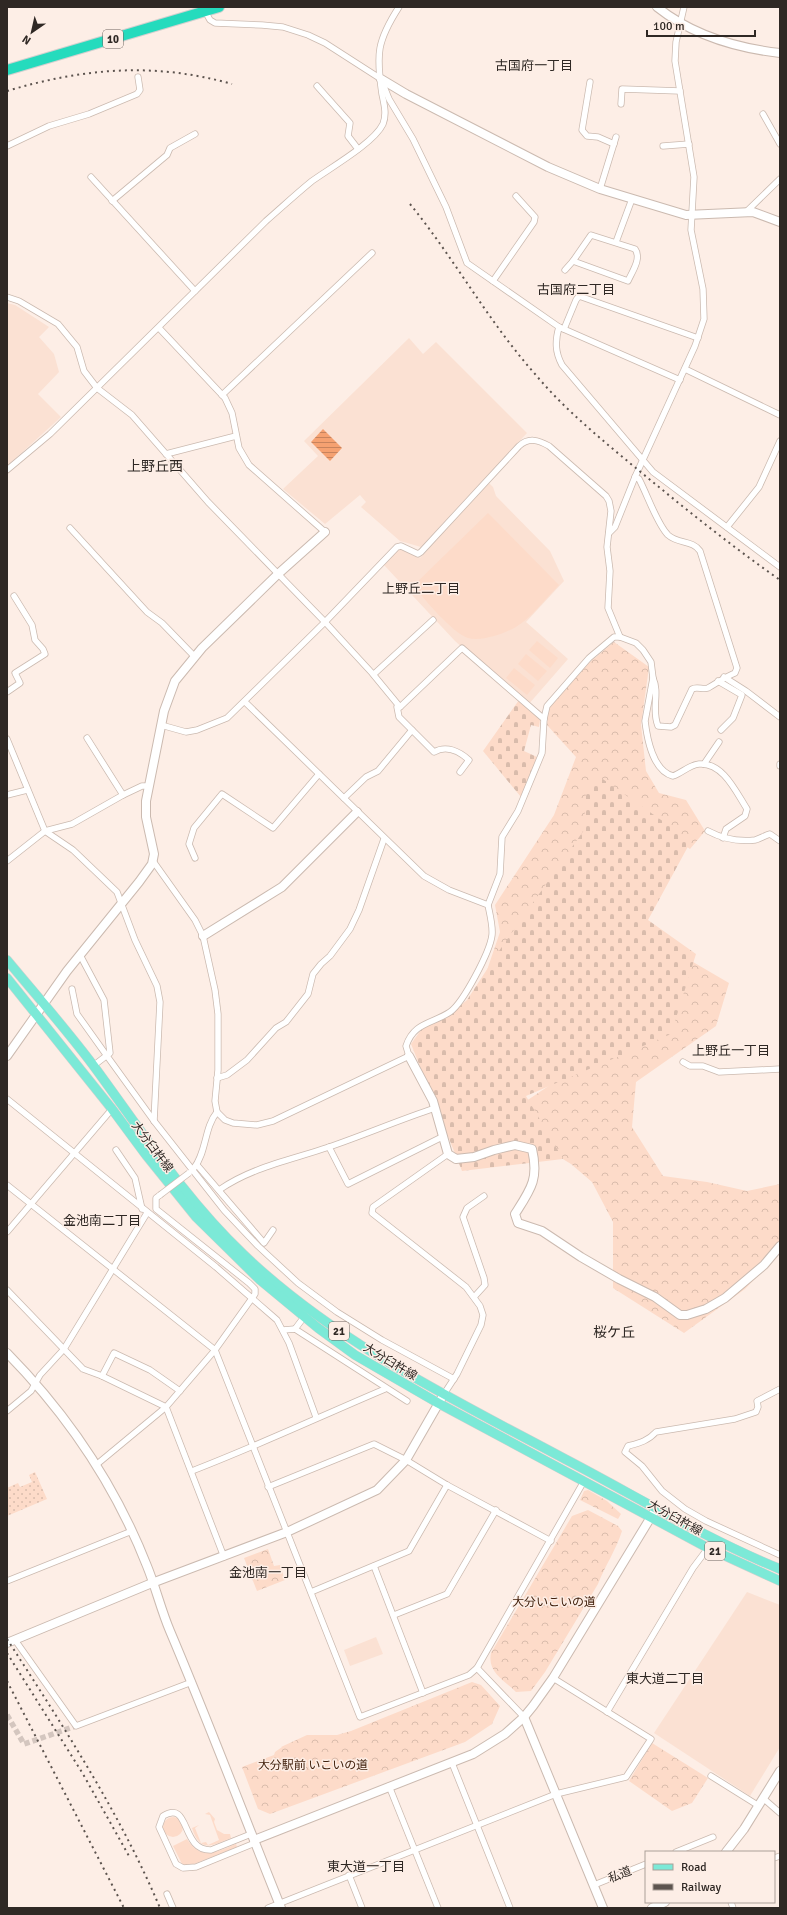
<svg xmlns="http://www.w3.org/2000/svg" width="787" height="1915" font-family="Signika,'Noto Sans JP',sans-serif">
<defs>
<pattern id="forest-crowns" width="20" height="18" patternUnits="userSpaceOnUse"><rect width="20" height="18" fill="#fddbc9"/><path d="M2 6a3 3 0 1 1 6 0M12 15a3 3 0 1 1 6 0" fill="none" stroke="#d9bcac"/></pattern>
<pattern id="cemetery-stones" width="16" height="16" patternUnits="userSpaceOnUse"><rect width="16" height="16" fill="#fddbc9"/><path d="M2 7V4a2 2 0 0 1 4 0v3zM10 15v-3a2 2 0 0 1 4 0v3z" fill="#d9bcac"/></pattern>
<pattern id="garden-dots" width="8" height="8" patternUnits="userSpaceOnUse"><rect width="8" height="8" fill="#fddbc9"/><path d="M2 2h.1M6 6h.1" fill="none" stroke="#d9bcac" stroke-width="1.8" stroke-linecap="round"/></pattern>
<pattern id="water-rules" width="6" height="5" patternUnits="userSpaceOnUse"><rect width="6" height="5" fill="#f5a171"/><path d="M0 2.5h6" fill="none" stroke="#c7835d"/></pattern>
</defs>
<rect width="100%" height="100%" fill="#fdeee6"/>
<g fill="#fbe1d3">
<polygon points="7,303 15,305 49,327 39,337 54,354 59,372 38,394 61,417 7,466"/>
<polygon points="409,338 423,354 436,342 527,433 421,547 400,541 361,507 366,502 360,495 325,524 283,489 318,456 304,441"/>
<polygon points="489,483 493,487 496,496 550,551 564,581 526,622 568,659 528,705 455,641 384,565 398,550 403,550 420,558"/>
<polygon points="747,1592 780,1605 780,1747 750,1796 654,1733"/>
<polygon points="376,1637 383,1654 350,1666 344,1650"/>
</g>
<g fill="#fddbc9">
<path d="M488 513 559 585C547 597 536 612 523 622 511 632 484 642 468 638 455 635 421 597 414 585Z"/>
<polygon points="537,641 558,658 550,668 529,650"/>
<polygon points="526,654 547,671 538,681 518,664"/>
<polygon points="514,668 535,685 527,695 506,678"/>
<path d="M209 1812 215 1819 214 1822 217 1830 224 1834H230L231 1838C212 1846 200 1853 192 1828L199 1825 195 1828 201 1843 206 1842 208 1845 219 1840 210 1815 205 1814Z"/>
<circle cx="173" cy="1827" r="10"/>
<path d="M187 1839C201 1861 216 1852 236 1844L237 1847 189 1866 182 1864 173 1846Z"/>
</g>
<g fill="url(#forest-crowns)">
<polygon points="614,642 649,667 641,725 646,771 659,793 686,800 705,831 690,849 621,802 530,956 681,955 729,983 716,1026 636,1082 632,1127 663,1176 707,1182 747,1191 780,1184 780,1253 745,1289 684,1333 613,1288 613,1222 592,1182 571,1164 498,1120 550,1085 486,973 500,932 495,905 554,815 576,757 547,725 549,707 590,662"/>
<polygon points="588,1490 607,1501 621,1514 618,1519 580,1500 584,1491"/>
<path d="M588 1510 618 1526 622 1531C616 1550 605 1566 598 1584L545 1672 531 1691 516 1692C504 1680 487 1672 491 1653L572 1516Z"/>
<polygon points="268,1549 274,1566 280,1565 285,1580 257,1591 244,1558"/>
<polygon points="472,1682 481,1685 500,1706 492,1724 465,1742 270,1814 258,1809 242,1767 274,1755 275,1752 282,1747 281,1747 307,1735 337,1735 351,1731"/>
<polygon points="652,1743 708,1778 692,1803 672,1811 629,1781"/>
</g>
<g fill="url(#cemetery-stones)">
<polygon points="519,700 540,720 539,727 531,725 524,751 537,757 521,797 483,751"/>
<polygon points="597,775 691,841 648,920 696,954 671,1034 526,1096 563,1159 462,1171 411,1044 423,1027 446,1018 467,1000 499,951 584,830 586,791"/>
</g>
<polygon fill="url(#garden-dots)" points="35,1472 47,1499 7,1516 7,1488 18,1483 20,1487 32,1482 29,1475"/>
<polygon fill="url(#water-rules)" points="323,429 342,448 330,461 311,442"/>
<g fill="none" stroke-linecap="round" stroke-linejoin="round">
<polyline stroke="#d4c6bf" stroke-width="5.5" stroke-dasharray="5.5 3" stroke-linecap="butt" points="7,1715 24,1744 76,1726"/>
<defs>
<g id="street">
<polyline points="205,11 210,20 215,23 262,25 283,27 308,35 325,43 381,79 389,99 413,139 446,207 467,263 559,327 680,380"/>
<polyline points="590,82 582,130 587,136 598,137 614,144"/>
<polyline points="317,86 350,123 348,136 358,149"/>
<polyline points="621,104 622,89 680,91"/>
<polyline points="763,114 780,144"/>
<polyline points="7,146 49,126 89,114 137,94 140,90 138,77"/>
<polyline points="663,146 689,144"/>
<polyline points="91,177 195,291"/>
<polyline points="600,189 616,137"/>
<polyline points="112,201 167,155 170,148 195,134"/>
<polyline points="746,212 780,179"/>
<path d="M591 235 635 249C642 258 632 272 628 281L573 261Z"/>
<polyline points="616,242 632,199"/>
<polyline points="565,270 573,261"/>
<polyline points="493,281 534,222 535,217 516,196"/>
<polyline points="7,297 19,301 58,324 77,347 84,371 97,388 132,415 208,502 325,622 372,673 400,707"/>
<path d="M559 327C555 341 555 352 562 365L653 472 780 567"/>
<polyline points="159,328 225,398 232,413 239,448 249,465 325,532"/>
<polyline points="564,329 576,300 579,296 698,338"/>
<polyline points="685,369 780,415"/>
<polyline points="222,395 372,253"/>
<polyline points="166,454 236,436"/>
<path d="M7 470 50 434 266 221C281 208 296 194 312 181 330 168 374 143 383 124 387 114 384 104 382 94 376 54 377 41 399 7"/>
<polyline points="727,527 759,487 780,441"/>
<polyline points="70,528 147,612 162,623 194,656"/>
<polyline points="609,533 615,527 635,477"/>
<polyline points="374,674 433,620"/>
<polyline points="724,677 746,691 780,717"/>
<path d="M653 678C660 694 651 708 658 726L671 727 675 725 692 689C697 686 703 690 708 688 717 683 725 677 735 673L737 668 700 551C693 540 678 544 668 535 657 524 647 494 639 479L635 477 695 346 704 319 703 289 691 230 694 177 675 61 676 42 684 7"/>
<polyline points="718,681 742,695 733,718 721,730"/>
<polyline points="7,692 20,683 15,673 45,654 43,649 35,640 32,625 14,596"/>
<path d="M161 725 186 732 197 730 227 718 325 622 397 547 401 546 418 554 421 552 519 446C529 437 538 440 549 446L606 496 609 501 611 511 607 547 610 571 608 608 620 637"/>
<polyline points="87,738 123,795"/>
<polyline points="7,739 45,831 73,850 117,892 135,940 157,986 160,1002 154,1121"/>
<polyline points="704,764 719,742"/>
<polyline points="780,764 780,766"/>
<path d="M460 772 469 760C459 751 446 745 434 752L399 717 397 707H400L462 648 544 719"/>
<polyline points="7,795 27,790"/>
<polyline points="344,798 366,777 378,771 412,730"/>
<path d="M708 831C723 839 738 842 755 840 760 839 765 835 770 834L780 841"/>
<polyline points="195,858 189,844 194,828 222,794 273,828 319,774"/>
<polyline points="7,861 45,831 72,824 123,795 142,786 149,786"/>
<path d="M153 861 195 920 203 936 215 990 218 1014V1070L215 1101 217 1112 225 1120 233 1123 257 1125 273 1121 409 1056 406 1046C414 1022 432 1024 450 1012 463 1003 490 952 492 935 493 926 490 915 488 905L449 890 424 876 245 702"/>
<path d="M488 905 500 874 502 837 518 811 542 753 544 719 547 706 589 658 614 637H620L636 643 643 650 651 662 653 678 645 721C647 738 653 771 673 776 682 773 689 765 699 764 723 762 736 792 747 809L745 816 726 829 723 838"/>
<polyline points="80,955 104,1000 110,1053 93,1066"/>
<polyline points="72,989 77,1014 107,1056 154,1121 224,1210 258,1246 298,1283 337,1312 382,1340 454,1379"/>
<polyline points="683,1062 690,1066 703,1066 719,1072 780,1069"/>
<polyline points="217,1078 227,1075 247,1060 276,1028 286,1022 308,994 313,974 321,964 330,956 350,929 359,910 384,839"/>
<polyline points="7,1099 216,1267 277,1320 289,1343 316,1417"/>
<polyline points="329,1147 348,1184 442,1137"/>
<polyline points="116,1150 135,1178 142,1209"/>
<polyline points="197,1165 264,1243 273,1230"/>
<path d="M194 1168C207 1151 204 1128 217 1112"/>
<polyline points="7,1185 215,1350 360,1717 469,1675 477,1668 584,1481"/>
<path d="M219 1190C252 1167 291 1160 329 1147 364 1135 399 1120 435 1108"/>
<polyline points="7,1232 112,1109"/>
<polyline points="7,1290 83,1369 102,1376 166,1407 224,1557"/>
<polyline points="475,1296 485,1285 484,1278 463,1217 467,1208 484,1196"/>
<polyline points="295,1329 304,1317"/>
<polyline points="283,1330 295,1329 407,1401"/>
<polyline points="102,1376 114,1353 150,1370 180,1391"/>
<path d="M780 1389 757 1401 758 1407 756 1412 735 1419 656 1432C648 1441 639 1443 628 1446L625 1452 642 1466 662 1491 685 1509 706 1521 780 1555"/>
<polyline points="444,1394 457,1374 481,1325 483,1315 480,1306 466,1287 372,1213 373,1207 448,1154"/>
<polyline points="7,1411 31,1391 40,1375 64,1349 147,1213"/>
<polyline points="96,1465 166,1407 215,1350 255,1294 255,1289 249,1283 156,1209 156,1198 160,1195"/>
<path d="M192 1471C257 1446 321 1416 385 1389"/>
<polyline points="268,1487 374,1444 406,1460 447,1485 551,1541"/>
<polyline points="374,1566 423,1693"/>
<polyline points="7,1581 132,1531"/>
<polyline points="311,1592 409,1551 447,1485"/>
<polyline points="394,1615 447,1594 496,1510"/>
<polyline points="15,1640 76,1726 192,1682"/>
<polyline points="477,1668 524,1717"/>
<polyline points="607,1712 693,1568 708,1548"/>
<polyline points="452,1763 510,1908"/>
<polyline points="711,1776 759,1806"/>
<polyline points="389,1786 438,1908"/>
<polyline points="764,1799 780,1813"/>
<path d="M251 1834 211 1850C180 1851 191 1799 163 1816L159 1827 176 1864 183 1868 196 1867 255 1843"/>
<polyline points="676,1852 713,1837"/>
<polyline points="774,1858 780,1856"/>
<polyline points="349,1875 362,1908"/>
<polyline points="594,1885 646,1864"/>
<polyline points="167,1894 173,1908"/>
<polyline points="731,1902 733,1908"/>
<polyline points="268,1908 556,1794 626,1777 651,1739 553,1678"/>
</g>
<g id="secondary">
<path d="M657 7C692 35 736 48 780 53"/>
<polyline points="381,79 406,94 548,167 600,189 686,215 753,212 780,222"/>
<polyline points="203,936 282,887 357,812"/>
<polyline points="7,1056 67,971 139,882 152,864 154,854 146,817 146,801 164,711 175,681 202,648 278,574 325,532"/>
<path d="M409 1056 433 1101 448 1154 456 1159 474 1157 494 1150 515 1145 532 1149C539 1179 531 1189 515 1214L518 1223 542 1231 581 1257 619 1279 655 1297 680 1315H687L706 1309 725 1298 764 1265 780 1246"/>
<path d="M7 1353C67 1414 116 1487 147 1566 156 1588 161 1610 170 1631 209 1723 244 1816 281 1908"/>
<polyline points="7,1643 152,1583 287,1532 377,1490 406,1460 444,1394"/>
<polyline points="524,1717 603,1908"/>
<polyline points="254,1840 473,1754 505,1734 524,1717 533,1706 553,1678 654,1512"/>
<polyline points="726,1852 744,1829 780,1771"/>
<polyline points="652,1908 665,1902"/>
</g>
<g id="primary">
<path d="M7 960C36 995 66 1029 93 1065 141 1130 184 1198 243 1254 336 1343 453 1399 565 1459 636 1496 706 1539 780 1569"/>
<polyline points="7,978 112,1109 146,1155 196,1217 260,1280 318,1328 355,1355 438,1403 708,1548 780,1581"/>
</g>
<polyline id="highway" points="7,70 219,7"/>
</defs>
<use href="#street" stroke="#cbbab0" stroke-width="7"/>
<use href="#secondary" stroke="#cbbab0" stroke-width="10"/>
<use href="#primary" stroke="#d1d0cf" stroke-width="10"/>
<use href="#highway" stroke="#d1d0cf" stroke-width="12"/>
<use href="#street" stroke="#fff" stroke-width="5.5"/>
<use href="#secondary" stroke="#fff" stroke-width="8"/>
<use href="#primary" stroke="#7ce9d7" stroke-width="9"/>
<use href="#highway" stroke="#25dbbd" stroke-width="10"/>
<g stroke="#5d544f" stroke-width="2" stroke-dasharray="2 4" stroke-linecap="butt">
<path d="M7 91C84 68 154 62 232 84"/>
<path d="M410 204C454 258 488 321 535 374 565 410 601 439 637 469 683 507 730 545 780 580"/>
<path d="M7 1639C63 1726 120 1813 160 1908"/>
<polyline points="7,1653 83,1774 129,1856"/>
<polyline points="7,1681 124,1908"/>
</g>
<defs>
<polyline id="street-bridge" points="160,1195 189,1173"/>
</defs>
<use href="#street-bridge" stroke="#cbbab0" stroke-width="7" stroke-linecap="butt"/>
<use href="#street-bridge" stroke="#fff" stroke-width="5.5"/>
</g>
<g text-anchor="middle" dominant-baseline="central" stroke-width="3" stroke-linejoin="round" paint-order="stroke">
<g fill="#fdeee6" stroke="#6d635e" stroke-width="1">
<rect x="103" y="30" width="20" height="18" rx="3"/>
<rect x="329" y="1322" width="20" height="18" rx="3"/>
<rect x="705" y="1542" width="20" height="18" rx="3"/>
</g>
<g font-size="11" font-weight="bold" fill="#2f2824">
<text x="113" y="39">10</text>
<text x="339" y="1331">21</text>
<text x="715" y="1551">21</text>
</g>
<g font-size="12" fill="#2f2824" stroke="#fdeee6">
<text transform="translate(152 1147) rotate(53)">大分臼杵線</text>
<text transform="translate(390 1362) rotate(31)">大分臼杵線</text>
<text transform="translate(675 1518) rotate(29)">大分臼杵線</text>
<text transform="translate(620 1875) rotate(-22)">私道</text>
</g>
<g font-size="12" fill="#41200c" stroke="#fdeee6">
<text x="554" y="1602">大分いこいの道</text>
<text x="313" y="1765">大分駅前 いこいの道</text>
</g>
<g font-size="13" fill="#2f2824" stroke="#fdeee6">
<text x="534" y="66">古国府一丁目</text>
<text x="576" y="290">古国府二丁目</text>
<text x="421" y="589">上野丘二丁目</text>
<text x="731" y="1051">上野丘一丁目</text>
<text x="102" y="1221">金池南二丁目</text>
<text x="268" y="1573">金池南一丁目</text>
<text x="665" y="1679">東大道二丁目</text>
<text x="366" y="1867">東大道一丁目</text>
</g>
<g font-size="14" fill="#2f2824" stroke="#fdeee6">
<text x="155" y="466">上野丘西</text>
<text x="614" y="1332">桜ケ丘</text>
</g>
</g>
<rect width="787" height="1915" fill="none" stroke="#2f2824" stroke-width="16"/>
<rect x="645" y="1851" width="130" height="52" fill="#fdeee6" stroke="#ab9f98"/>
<rect x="653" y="1864" width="20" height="6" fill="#7ce9d7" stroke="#ab9f98"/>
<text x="681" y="1871" font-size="12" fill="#2f2824">Road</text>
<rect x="653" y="1884" width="20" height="6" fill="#5d544f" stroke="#ab9f98"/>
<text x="681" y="1891" font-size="12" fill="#2f2824">Railway</text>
<g transform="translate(32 32) rotate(214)" stroke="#fdeee6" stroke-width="3" paint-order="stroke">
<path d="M0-3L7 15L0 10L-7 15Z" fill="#2f2824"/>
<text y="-6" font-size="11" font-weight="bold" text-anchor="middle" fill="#2f2824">N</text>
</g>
<path d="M647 30v6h108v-6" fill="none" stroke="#2f2824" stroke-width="2"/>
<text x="653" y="30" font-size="12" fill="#2f2824" stroke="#fdeee6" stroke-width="3" paint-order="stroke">100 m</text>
</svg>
